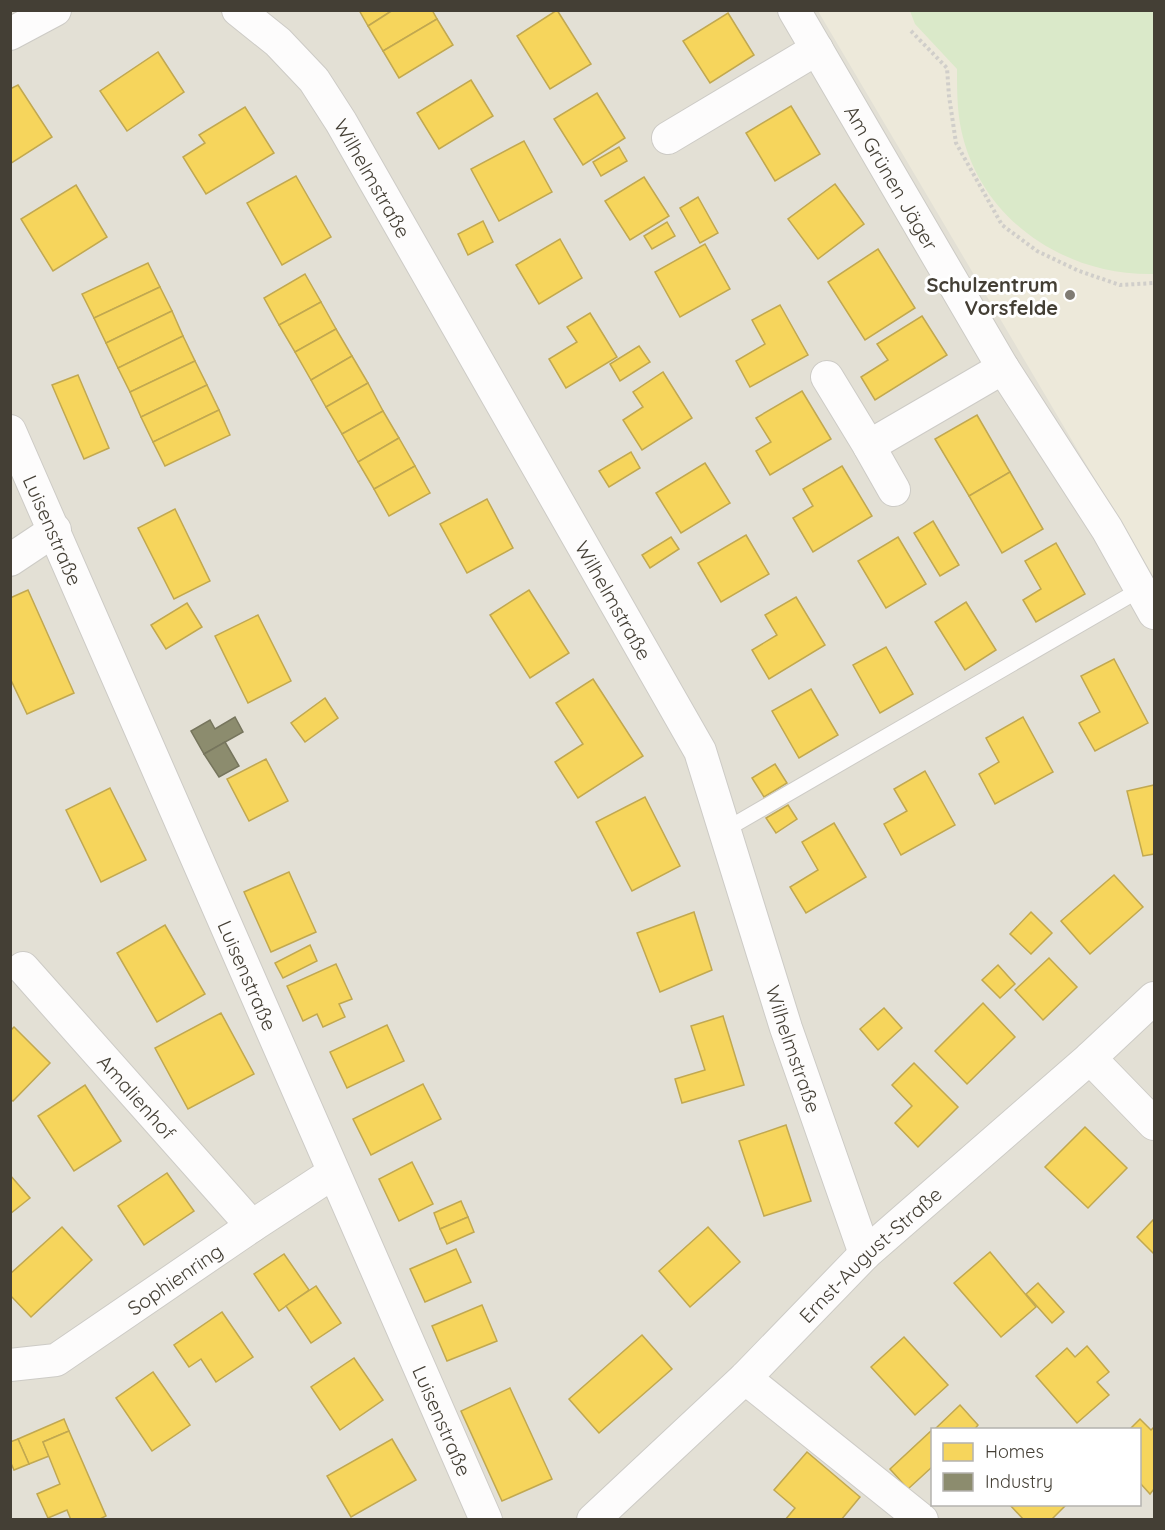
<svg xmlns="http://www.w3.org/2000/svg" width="1165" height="1530" font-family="Quicksand,sans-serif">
<rect width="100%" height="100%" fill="#efeee8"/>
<path fill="#e3e0d5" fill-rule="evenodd" d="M10 11H1154V1519H11ZM932 1430H1140V1504H932Z"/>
<polygon fill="#ede9da" points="818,11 1154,11 1154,579"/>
<path fill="#dae9c9" d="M910 11H1154V274C1065 276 980 220 961 129 957 109 957 89 957 69L915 24Z"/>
<g fill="#f6d55c" stroke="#c1a850" stroke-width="1.5">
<polygon points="359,10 393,10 368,26"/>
<polygon points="393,10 432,10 437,19 383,51 368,26"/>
<polygon points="557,10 591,64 550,89 517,36"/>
<polygon points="728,13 754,55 710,83 683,41"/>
<polygon points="437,19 453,45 399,78 383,51"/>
<polygon points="158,52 184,92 127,131 100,91"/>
<polygon points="471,80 493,116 439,149 417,113"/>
<polygon points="18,85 52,137 10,164 10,89"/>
<polygon points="597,93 625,138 583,165 554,119"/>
<polygon points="791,106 820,154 775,181 746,133"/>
<polygon points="245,107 274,153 206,194 183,157 205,143 199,135"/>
<polygon points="524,141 552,192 499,221 471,169"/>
<polygon points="619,147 627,161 601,176 593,162"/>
<polygon points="296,176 331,237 282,265 247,203"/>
<polygon points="644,177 669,216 630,240 605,201"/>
<polygon points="835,184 864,224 818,259 788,219"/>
<polygon points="76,185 107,237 53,271 21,219"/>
<polygon points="698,197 718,233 700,243 680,208"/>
<polygon points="483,221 493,242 468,255 458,234"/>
<polygon points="667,222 675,236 652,249 644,236"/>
<polygon points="560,239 582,278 539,304 516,265"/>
<polygon points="705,244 730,289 680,317 655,272"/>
<polygon points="878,249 915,308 865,340 828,282"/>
<polygon points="148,263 160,287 94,318 82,294"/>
<polygon points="305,274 321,302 279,325 264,298"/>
<polygon points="160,287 172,311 106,343 94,318"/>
<polygon points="321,302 336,329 295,352 279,325"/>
<polygon points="780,305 808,355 750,387 736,361 765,344 752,320"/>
<polygon points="172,311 183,336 118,368 106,343"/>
<polygon points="590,313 617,357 566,388 549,359 577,342 567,327"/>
<polygon points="922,316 947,355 875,400 861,377 888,360 877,344"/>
<polygon points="336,329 352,356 311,380 295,352"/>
<polygon points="183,336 195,361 130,392 118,368"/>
<polygon points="639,346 650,362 620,381 610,364"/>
<polygon points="352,356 368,383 326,407 311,380"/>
<polygon points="195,361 207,385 141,417 130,392"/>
<polygon points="663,372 692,418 642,450 623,420 643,407 633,392"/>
<polygon points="78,375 109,448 84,459 52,385"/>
<polygon points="368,383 383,411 342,434 326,407"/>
<polygon points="207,385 219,410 153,442 141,417"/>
<polygon points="802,391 831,439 770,475 756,451 771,442 756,418"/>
<polygon points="219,410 230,435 165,466 153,442"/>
<polygon points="383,411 399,438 358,462 342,434"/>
<polygon points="977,415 1010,472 969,496 935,439"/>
<polygon points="399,438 415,466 374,489 358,462"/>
<polygon points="631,452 640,468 609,487 599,471"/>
<polygon points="705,463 730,503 681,533 656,493"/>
<polygon points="415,466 430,493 389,516 374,489"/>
<polygon points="842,466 872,516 813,552 793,518 813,506 803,489"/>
<polygon points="1010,472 1043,529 1002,553 969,496"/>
<polygon points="487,499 513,548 467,573 440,524"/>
<polygon points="175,509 210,581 174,599 138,528"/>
<polygon points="933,521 959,565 940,576 914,533"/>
<polygon points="746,535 769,574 721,602 698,563"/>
<polygon points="671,537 679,549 650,568 642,555"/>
<polygon points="898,537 926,584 886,608 858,561"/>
<polygon points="1056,543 1085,594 1036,622 1023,600 1041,589 1025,561"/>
<polygon points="28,590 74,693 27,714 10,678 10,598"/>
<polygon points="529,590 569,653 530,678 490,615"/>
<polygon points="796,597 825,645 769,679 752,650 777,635 765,615"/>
<polygon points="966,602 996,650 965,670 935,622"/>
<polygon points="187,603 202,627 166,649 151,625"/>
<polygon points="258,615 291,681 248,703 215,636"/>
<polygon points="886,647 913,694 880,713 853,665"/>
<polygon points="1114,659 1148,723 1095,751 1079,723 1100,712 1081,676"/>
<polygon points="593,679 643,756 578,798 555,762 583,744 556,703"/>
<polygon points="811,689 838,735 799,758 772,711"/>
<polygon points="325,698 338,718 305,742 291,723"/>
<polygon points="1023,717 1053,772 995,804 979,774 999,762 986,738"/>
<polygon points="266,759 288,801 249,821 227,779"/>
<polygon points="775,764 787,783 764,797 752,778"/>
<polygon points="925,771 955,825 901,855 884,824 907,811 894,789"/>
<polygon points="1154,785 1154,854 1143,856 1127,791"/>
<polygon points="110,788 146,860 101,882 66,810"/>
<polygon points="645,797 680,866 632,891 596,822"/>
<polygon points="788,805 797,819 776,833 766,818"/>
<polygon points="834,823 866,877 806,913 790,887 818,870 802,842"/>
<polygon points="289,872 316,932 271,952 244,892"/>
<polygon points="1114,875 1143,907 1090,954 1061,921"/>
<polygon points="694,912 712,970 660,992 637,933"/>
<polygon points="1031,912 1052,933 1031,954 1010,934"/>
<polygon points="165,925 205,994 157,1022 117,953"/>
<polygon points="310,945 317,961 283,978 275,963"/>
<polygon points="1049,958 1077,987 1043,1020 1015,990"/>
<polygon points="336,964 352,999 339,1004 345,1017 323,1027 317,1014 303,1021 287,986"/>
<polygon points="998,965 1015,984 1000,998 982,980"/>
<polygon points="983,1003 1015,1037 967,1084 935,1051"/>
<polygon points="884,1008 902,1028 878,1050 860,1029"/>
<polygon points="221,1013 254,1074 188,1109 155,1048"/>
<polygon points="723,1016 744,1085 682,1103 675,1079 705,1070 691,1026"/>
<polygon points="387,1025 404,1061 347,1088 330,1052"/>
<polygon points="14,1027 50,1063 13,1101 10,1099 10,1031"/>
<polygon points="914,1063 958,1107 918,1147 895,1123 912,1106 892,1085"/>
<polygon points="423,1084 441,1119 371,1155 353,1119"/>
<polygon points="85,1085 121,1141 74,1171 38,1116"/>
<polygon points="786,1125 811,1201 764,1216 739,1141"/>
<polygon points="1085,1127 1127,1168 1088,1208 1045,1167"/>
<polygon points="412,1162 433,1204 399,1221 379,1179"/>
<polygon points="167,1173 194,1211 144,1245 118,1206"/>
<polygon points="10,1175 30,1198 10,1214"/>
<polygon points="461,1201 468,1217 440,1229 434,1213"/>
<polygon points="468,1217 474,1232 447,1244 440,1229"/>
<polygon points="1154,1219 1154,1254 1137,1237"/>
<polygon points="62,1227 92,1260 31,1317 10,1295 10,1274"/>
<polygon points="708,1227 740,1262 690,1307 659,1271"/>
<polygon points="456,1249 471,1282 425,1302 410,1269"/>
<polygon points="990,1252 1036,1307 1001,1337 954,1283"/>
<polygon points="284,1254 309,1290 279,1311 254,1274"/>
<polygon points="1038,1283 1064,1312 1052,1323 1026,1294"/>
<polygon points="316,1286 341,1323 311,1343 286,1306"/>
<polygon points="482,1305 497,1341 447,1361 432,1326"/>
<polygon points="222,1312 253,1357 216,1382 201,1359 189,1367 174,1345"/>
<polygon points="642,1335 672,1369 599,1433 569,1399"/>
<polygon points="904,1337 948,1385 915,1415 871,1367"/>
<polygon points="1087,1346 1109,1372 1097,1382 1109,1395 1077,1423 1036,1376 1067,1348 1075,1357"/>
<polygon points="354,1358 383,1400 340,1430 311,1387"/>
<polygon points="153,1372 190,1425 152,1451 116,1398"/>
<polygon points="510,1388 552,1479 502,1501 461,1411"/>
<polygon points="960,1405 978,1425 974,1430 934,1430"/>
<polygon points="64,1419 69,1431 43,1442 49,1456 29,1464 18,1439"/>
<polygon points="1140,1419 1151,1430 1154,1427 1154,1489 1150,1494 1140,1483 1140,1430 1129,1430"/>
<polygon points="932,1430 932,1467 908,1489 890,1469"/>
<polygon points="69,1431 106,1516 98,1520 71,1520 67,1510 48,1518 37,1494 60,1484 43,1442"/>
<polygon points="18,1439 29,1464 14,1470 10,1461 10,1442"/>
<polygon points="392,1439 416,1480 351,1517 327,1476"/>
<polygon points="807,1452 860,1497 841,1520 785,1520 795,1508 774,1490"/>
<polygon points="1009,1504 1067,1504 1051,1520 1024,1520"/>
</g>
<g fill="#8c8c6e" stroke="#76755d" stroke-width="1.5">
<polygon points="235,717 243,732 204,754 191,731 210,720 215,729"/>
<polygon points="225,742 239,766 219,777 204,754"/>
</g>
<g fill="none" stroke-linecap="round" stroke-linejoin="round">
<defs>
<polyline id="lane" points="725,830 1141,589"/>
<g id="street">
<path id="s1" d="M238 10 278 42 314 80 341 122 700 751 786 1028 865 1254"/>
<path id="s2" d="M794 10 1003 368 1107 529 1154 613"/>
<polyline points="10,34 55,10"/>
<polyline points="668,138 817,49"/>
<polyline points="827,377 869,446 1003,368"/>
<path id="s3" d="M10 431 486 1520"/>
<polyline points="869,446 894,490"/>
<polyline points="10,560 55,530"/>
<path id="s4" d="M23 968 252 1226"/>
<polyline points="1090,1058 1154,1124"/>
<path id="s5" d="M10 1365 56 1360 252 1226 333 1173"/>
<polyline points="745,1378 922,1520"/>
<path id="s6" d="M593 1520 745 1378 865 1254 1090 1058 1154 998"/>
</g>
</defs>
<use href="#lane" stroke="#cdcbc6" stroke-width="17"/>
<use href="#street" stroke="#cdcbc6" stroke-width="34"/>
<polyline stroke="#d0ceca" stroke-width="4" stroke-dasharray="3 3" stroke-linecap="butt" points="911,31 947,68 949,96 956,143 1002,225 1037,251 1079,271 1120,285 1154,283"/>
<use href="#lane" stroke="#fdfcfc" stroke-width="15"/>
<use href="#street" stroke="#fdfcfc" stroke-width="32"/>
</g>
<circle fill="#807c74" stroke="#fff" stroke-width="2" cx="1070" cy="295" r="6"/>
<g text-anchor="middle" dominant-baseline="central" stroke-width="6" stroke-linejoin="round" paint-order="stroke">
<g font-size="20" fill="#443f35" stroke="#fff">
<text stroke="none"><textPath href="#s1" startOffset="218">Wilhelmstraße</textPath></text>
<text stroke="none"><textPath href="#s2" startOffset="194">Am Grünen Jäger</textPath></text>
<text stroke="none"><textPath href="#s3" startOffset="108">Luisenstraße</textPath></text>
<text stroke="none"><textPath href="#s1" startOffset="704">Wilhelmstraße</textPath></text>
<text stroke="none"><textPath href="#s3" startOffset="594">Luisenstraße</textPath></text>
<text stroke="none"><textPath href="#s1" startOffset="1190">Wilhelmstraße</textPath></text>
<text stroke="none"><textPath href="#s4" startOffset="172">Amalienhof</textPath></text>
<text stroke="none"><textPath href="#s6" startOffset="384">Ernst-August-Straße</textPath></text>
<text stroke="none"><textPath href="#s5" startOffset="190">Sophienring</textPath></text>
<text stroke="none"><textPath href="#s3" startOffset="1080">Luisenstraße</textPath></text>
</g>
<g font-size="20" font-weight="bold" fill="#443f35" stroke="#fff" text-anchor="end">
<text x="1058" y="284">Schulzentrum<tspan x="1058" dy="23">Vorsfelde</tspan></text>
</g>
</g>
<rect width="1165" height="1530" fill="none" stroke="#443f35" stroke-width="24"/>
<rect x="931" y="1428" width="210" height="78" fill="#ffffff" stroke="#b4b2ae" stroke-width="1.5"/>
<rect x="943" y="1443" width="30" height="18" fill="#f6d55c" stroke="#b4b2ae" stroke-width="1.5"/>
<text x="985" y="1458" font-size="18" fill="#443f35">Homes</text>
<rect x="943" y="1473" width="30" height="18" fill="#8c8c6e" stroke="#b4b2ae" stroke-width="1.5"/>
<text x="985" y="1488" font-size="18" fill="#443f35">Industry</text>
</svg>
